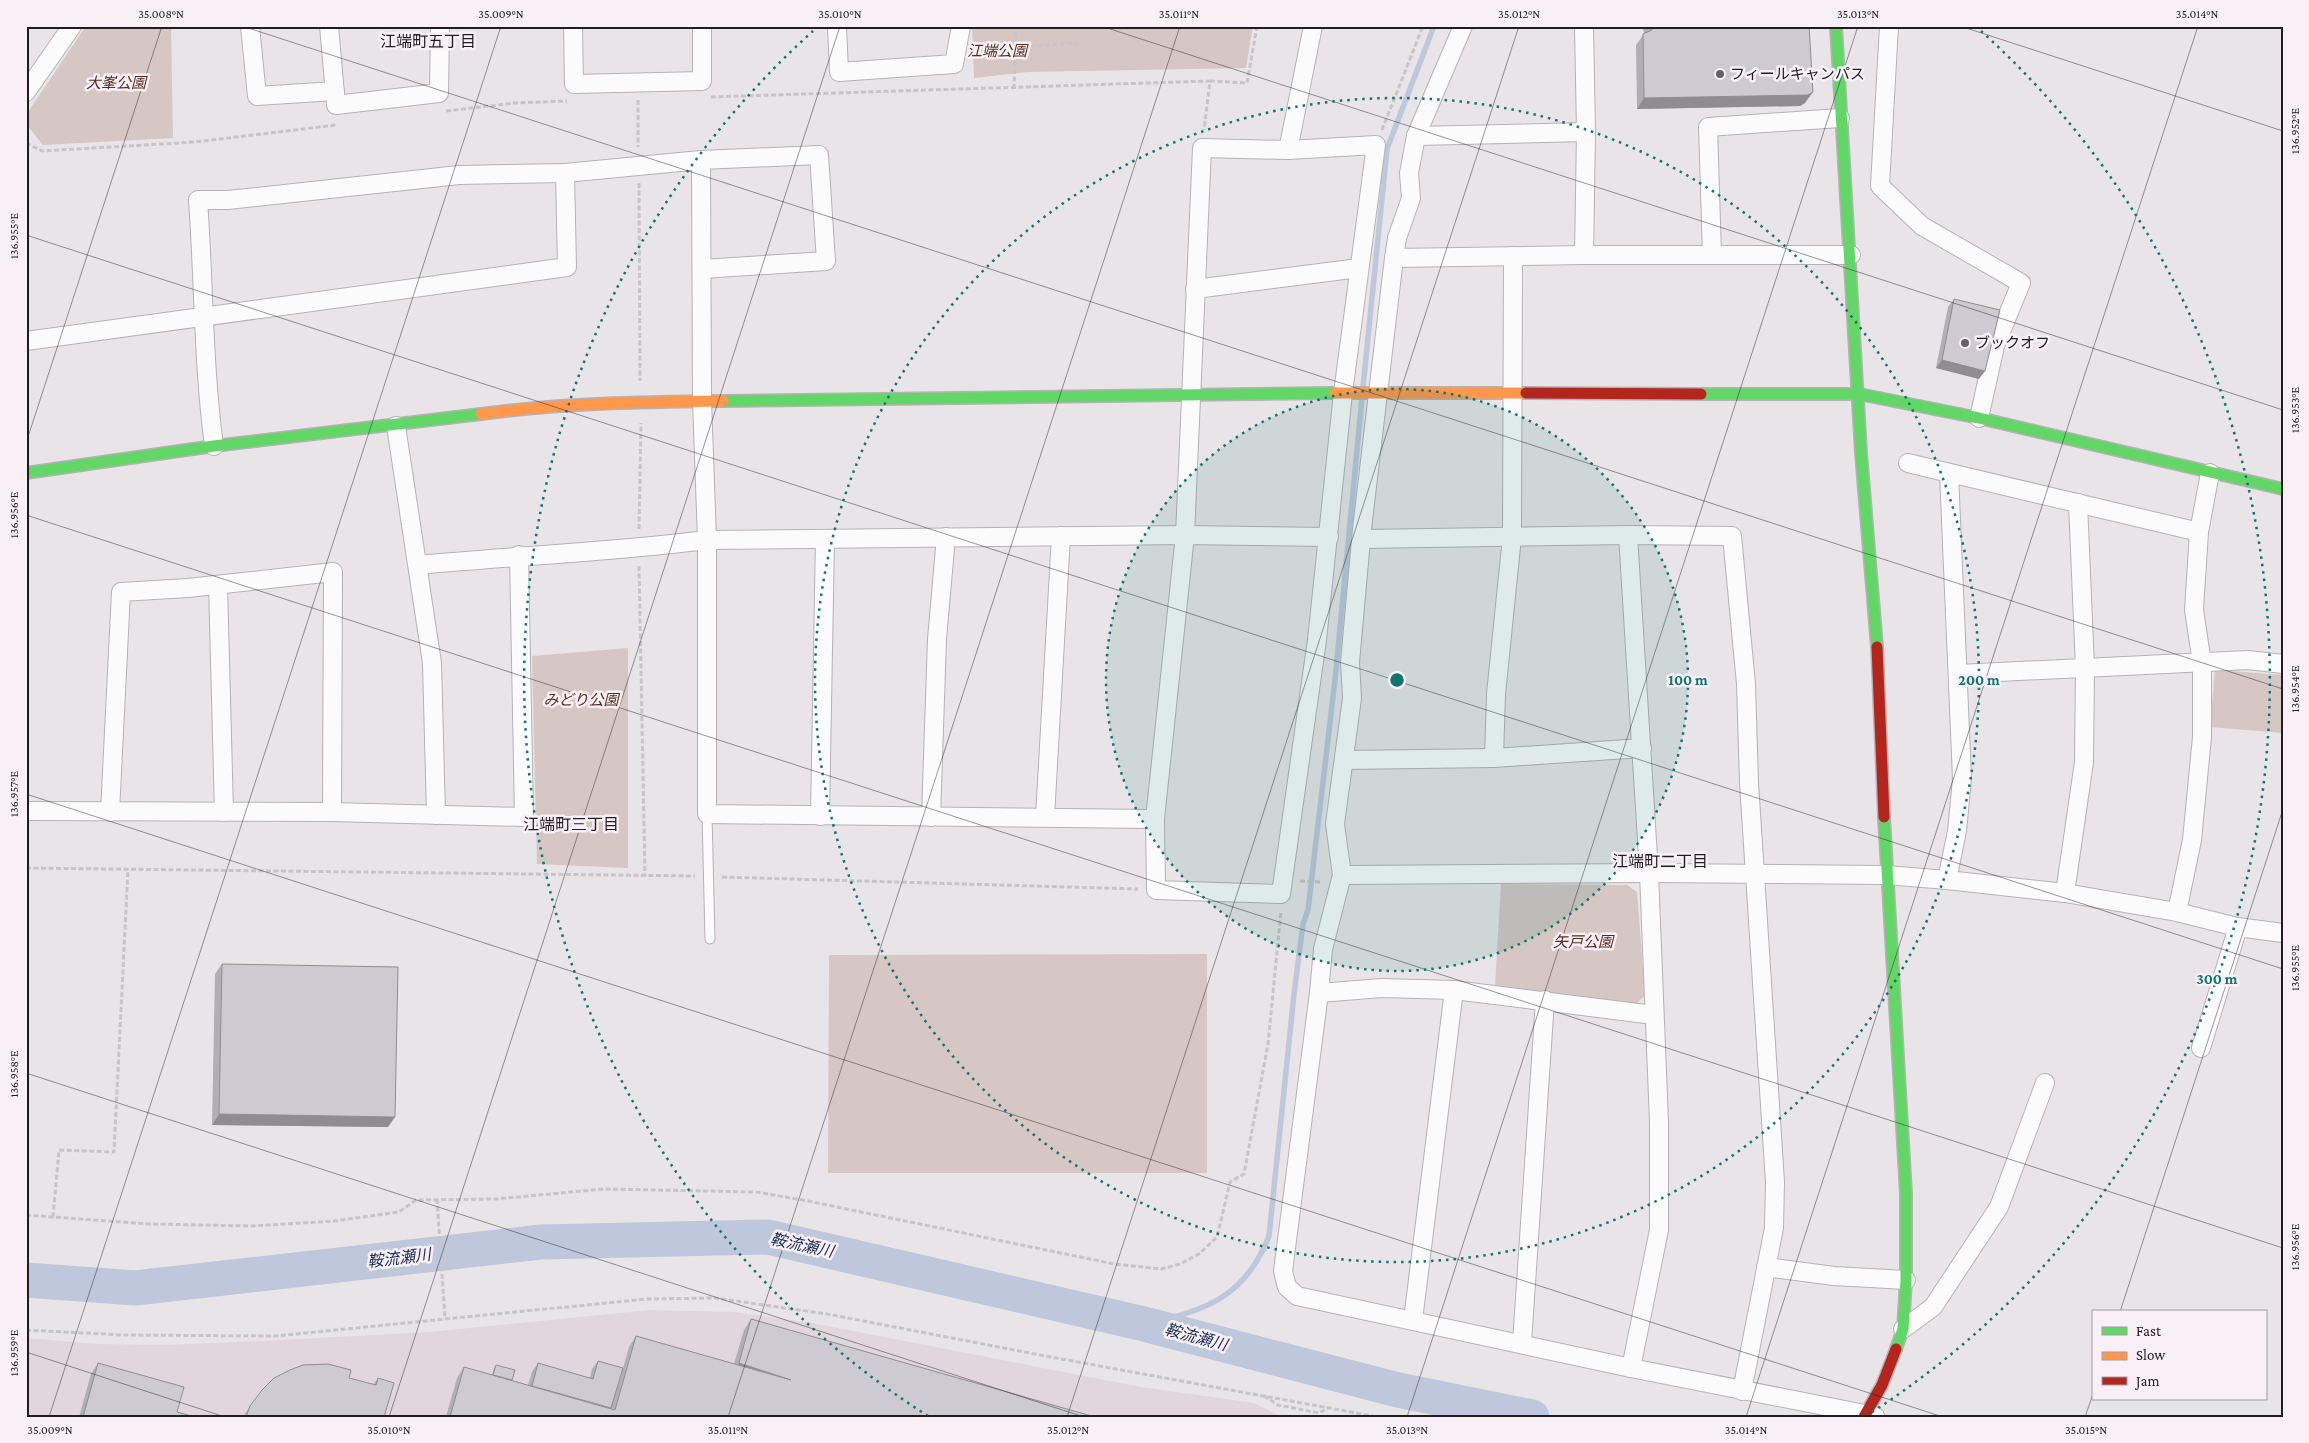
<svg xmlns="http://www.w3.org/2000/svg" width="2309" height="1443" font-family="'Crimson Pro','Noto Sans JP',serif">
<rect width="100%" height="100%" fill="#e9e4e8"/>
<polygon fill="#e1d6de" points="650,1310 733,1312 812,1323 1141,1387 1254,1403 1282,1417 26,1417 26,1338 96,1344 165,1345 262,1341 429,1332"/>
<g fill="#d7c7c4">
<polygon points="86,26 171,26 173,138 43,145 26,124 26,115"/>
<polygon points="972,26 1253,26 1246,68 1028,72 974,78"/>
<polygon points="628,648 628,868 537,864 532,656"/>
<polygon points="2215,670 2283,675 2283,733 2210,727"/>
<polygon points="1501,884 1627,885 1637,892 1645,995 1634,1006 1495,987"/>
<polygon points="1207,954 1207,1173 828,1173 829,955"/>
</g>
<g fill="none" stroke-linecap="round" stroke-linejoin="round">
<g stroke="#bec7db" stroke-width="5.5">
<polyline points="1363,387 1387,149 1434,26"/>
<path d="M1144 1324C1205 1312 1246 1296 1269 1236L1294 994 1303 924 1308 910 1335 680 1362 398"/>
</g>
<polyline stroke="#bec7db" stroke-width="35" points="26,1280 135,1288 541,1242 768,1237 1144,1324 1398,1390 1532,1417"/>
<defs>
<polyline id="lane" points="707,814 710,939"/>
<g id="street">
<polyline points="250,26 257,96 335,91"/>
<polyline points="329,26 336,105 439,93 440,26"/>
<polyline points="573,26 574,84 702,81 702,26"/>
<polyline points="837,26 839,72 954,64 961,26"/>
<polyline points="1463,26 1416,136 1409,173 1411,198 1397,238 1394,258 1362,529 1350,662 1352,698 1335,824 1342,875 1323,949 1319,993 1283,1271 1287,1287 1297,1296 1631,1368 1875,1416"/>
<polyline points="1584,26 1586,132 1584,255"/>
<polyline points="1889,26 1880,186 1922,226 2021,283 1995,346 1979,418"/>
<polyline points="26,92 72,26"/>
<polyline points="1416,136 1586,132"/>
<polygon points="1376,145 1343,393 1317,640 1281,894 1156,890 1155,819 1185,535 1202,148 1288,150"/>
<polyline points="1288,150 1313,26"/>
<polyline points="701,160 702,400 707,540 707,814 1155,819"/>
<polyline points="1712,255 1708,127 1840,118"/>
<polyline points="1513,256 1512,537 1496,694 1494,758 1642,748"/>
<polyline points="1394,258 1584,255 1851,255"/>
<polyline points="1195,289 1359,268"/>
<polyline points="26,341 567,267 565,173"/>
<polyline points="396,426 432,663 436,815"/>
<path d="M214 446C203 364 204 282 198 200H228L459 175 565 173 701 160 819 155 826 261 702 269"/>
<polyline points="1628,535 1649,873 1659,1122 1659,1230 1631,1368"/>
<polyline points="1362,539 1628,535 1732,536 1746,684 1749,783 1775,1182 1774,1228 1742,1391"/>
<path d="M418 565C514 556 611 552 707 540L1185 535 1329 537"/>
<polyline points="218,585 224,812"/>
<polyline points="1958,674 2248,660 2283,664"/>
<polyline points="1344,760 1494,758"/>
<polyline points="26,811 332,812 524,817 519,555"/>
<polyline points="110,812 121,592 188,588 333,572 332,812"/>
<polyline points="820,816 825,539"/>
<polyline points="931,817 937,639 946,537"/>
<polyline points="1045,817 1061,536"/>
<polyline points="1342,875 1649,873 1886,875 1947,880 2065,893 2177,912 2237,927 2283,933"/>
<polyline points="1947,880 1957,831 1962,779 1949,473 1908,463 2199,532"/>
<polyline points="2065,893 2084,762 2085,668 2078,503"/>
<polyline points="2177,912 2192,840 2202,737 2202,663 2194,610 2199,532 2210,473"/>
<polyline points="1319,993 1382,988 1454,990"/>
<polyline points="2201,1048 2238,927"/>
<polyline points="1766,1267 1834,1276 1906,1280"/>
<polyline points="1413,1320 1454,990 1654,1015"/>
<polyline points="1903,1329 1933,1307 1999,1207 2045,1083"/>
<polyline points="1522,1343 1545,1000"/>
</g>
<g id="fast">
<polyline points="1836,26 1861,453 1877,647"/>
<polyline points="1701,394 1859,394 1979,418 2283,489"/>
<polyline points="723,401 1335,393"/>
<polyline points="26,473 214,446 481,414"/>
<polyline points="1884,817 1906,1194 1906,1280 1903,1329 1896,1349"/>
</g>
<g id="slow">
<polyline points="1335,393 1526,393"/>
<path d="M481 414C562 403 642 402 723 401"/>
</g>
<g id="jam">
<polyline points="1526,393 1701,394"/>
<polyline points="1877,647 1884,817"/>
<polyline points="1864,1417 1882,1385 1896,1349"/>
</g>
</defs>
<use href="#lane" stroke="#b6b2b5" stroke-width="11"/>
<use href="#street" stroke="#b6b2b5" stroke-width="20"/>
<use href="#fast" stroke="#b6b2b5" stroke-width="14"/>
<use href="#slow" stroke="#b6b2b5" stroke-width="14"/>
<use href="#jam" stroke="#b6b2b5" stroke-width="14"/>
<g stroke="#c8c5c8" stroke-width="3" stroke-dasharray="5 2.5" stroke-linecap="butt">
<polyline points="1015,47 1077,43"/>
<polyline points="1210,81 1247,83 1257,26"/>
<polyline points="1014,89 1016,26"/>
<polyline points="711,97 1210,81 1204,130"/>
<polyline points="638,100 638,147"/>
<polyline points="446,111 514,103 567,101"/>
<polyline points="1382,130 1423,26"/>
<polyline points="26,143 42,151 195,142 336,125"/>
<polyline points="639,183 640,381"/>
<polyline points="639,529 641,423"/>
<polyline points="639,566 645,876"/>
<polyline points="26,868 695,876"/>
<polyline points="722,877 1138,889"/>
<polyline points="1300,881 1321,882"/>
<polyline points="437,1199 445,1318"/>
<polyline points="26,1215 149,1224 252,1226 334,1221 399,1212 416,1200 496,1199 604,1189 756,1192 808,1201 1114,1264 1161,1269 1180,1264 1199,1254 1217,1237 1230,1182 1244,1174 1268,1044 1281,911"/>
<polyline points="53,1217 59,1150 114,1152 128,869"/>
<polyline points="26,1330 123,1335 275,1336 646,1299 715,1298 827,1314 1056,1358 1378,1417"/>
<polyline points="1264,1396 1278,1405 1319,1413 1328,1408"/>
</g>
<use href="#lane" stroke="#fcfbfc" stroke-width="9"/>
<use href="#street" stroke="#fcfbfc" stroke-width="18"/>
<use href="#fast" stroke="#63d668" stroke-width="11"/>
<use href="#slow" stroke="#ff974d" stroke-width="11"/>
<use href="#jam" stroke="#b3261e" stroke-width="11"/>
</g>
<g fill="#b1aeb4">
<polygon points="1643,26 1809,26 1805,103 1800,106 1637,109 1636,45 1644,34"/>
<polygon points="1954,299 1979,379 1936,368 1948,307"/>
<polygon points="222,964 388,1127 212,1125 215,974"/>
<polygon points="751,1319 1095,1417 446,1417 457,1378 464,1367 492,1375 494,1368 496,1365 512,1380 528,1385 532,1372 538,1363 590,1378 592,1369 598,1361 623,1368 629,1347 636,1336 734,1364 744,1330"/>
<polygon points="98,1363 177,1412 195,1417 79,1417 91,1374"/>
<polygon points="349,1378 373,1385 378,1378 384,1417 243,1417 250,1406"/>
</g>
<g fill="#908d92">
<polygon points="1813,92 1805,103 1800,106 1637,109 1644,98"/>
<polygon points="1942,360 1985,371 1979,379 1936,368"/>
<polygon points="219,1114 395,1117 388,1127 212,1125"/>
<polygon points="739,1363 791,1380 731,1374"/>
</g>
<g fill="#cecad1" stroke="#908d92">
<polygon points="1651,26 1809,26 1813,92 1808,95 1644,98 1643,34 1652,30"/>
<polygon points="1954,299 2000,310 1985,371 1942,360"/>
<polygon points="222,964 398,967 395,1117 219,1114"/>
<polygon points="751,1319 1095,1417 450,1417 464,1367 615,1410 636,1336 791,1380 739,1363"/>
<polygon points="598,1361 623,1368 611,1408 532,1386 538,1363 593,1379"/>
<polygon points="98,1363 184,1387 177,1412 195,1417 83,1417"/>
<polygon points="328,1364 351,1370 349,1378 376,1385 378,1378 394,1383 384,1417 246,1417 250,1406 262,1390 274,1378 290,1370 303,1365"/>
<polygon points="496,1365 515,1370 512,1380 493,1375"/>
</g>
<path fill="none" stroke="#201c1f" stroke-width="1" stroke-opacity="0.45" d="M242 26 2283 689M1101 26 2283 410M1960 26 2283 131M26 235 2283 969M26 443 162 26M26 515 2283 1248M26 794 1943 1417M26 1073 1084 1417M2120 1312 2283 809M26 1352 225 1417M49 1417 501 26M389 1417 840 26M728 1417 1180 26M1067 1417 1519 26M1407 1417 1858 26M1746 1417 2198 26M2085 1417 2093 1394"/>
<circle cx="1397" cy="680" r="291" fill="#0f766e" fill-opacity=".12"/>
<g fill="none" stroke="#0f766e" stroke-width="2.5" stroke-dasharray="2.5 5">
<circle cx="1397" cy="680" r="291"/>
<circle cx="1397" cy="680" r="582"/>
<path d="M928 1416A873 873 0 0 1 813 31M1981 31A873 873 0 0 1 1866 1416"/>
</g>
<g fill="#666265" stroke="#f9f0f7" stroke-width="2">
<circle cx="1720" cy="74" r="5"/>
<circle cx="1965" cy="343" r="5"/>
</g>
<g text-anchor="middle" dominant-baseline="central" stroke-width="5" stroke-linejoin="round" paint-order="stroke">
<g font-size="15" font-style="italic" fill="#5a2c19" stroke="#f9f0f7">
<text x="997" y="51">江端公園</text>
<text x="116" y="83">大峯公園</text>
<text x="581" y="700">みどり公園</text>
<text x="1583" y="942">矢戸公園</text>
</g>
<g font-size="15" fill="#201c1f" stroke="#f9f0f7" text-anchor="start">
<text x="1730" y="74">フィールキャンパス</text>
<text x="1975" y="343">ブックオフ</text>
</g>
<g font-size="16" fill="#201c1f" stroke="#f9f0f7">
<text x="428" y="41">江端町五丁目</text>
<text x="571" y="824">江端町三丁目</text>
<text x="1660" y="861">江端町二丁目</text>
</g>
<g font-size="16" font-style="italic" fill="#1a2d53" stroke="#f9f0f7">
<text transform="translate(802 1245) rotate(12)">鞍流瀬川</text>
<text transform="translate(399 1258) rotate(-7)">鞍流瀬川</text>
<text transform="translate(1196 1337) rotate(15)">鞍流瀬川</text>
</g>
</g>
<circle cx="1397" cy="680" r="8" fill="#0f766e" stroke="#f9f0f7" stroke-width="2.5"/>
<g font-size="15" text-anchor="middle" font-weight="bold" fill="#0f766e" stroke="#f9f0f7" stroke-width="5" stroke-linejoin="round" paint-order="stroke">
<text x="1688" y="685">100 m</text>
<text x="1979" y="685">200 m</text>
<text x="2217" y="984">300 m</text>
</g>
<rect width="2309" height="1443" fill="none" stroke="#f9f0f7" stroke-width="55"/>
<rect x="2092" y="1310" width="175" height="90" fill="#f9f0f7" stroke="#a29ba1"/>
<rect x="2102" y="1327" width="25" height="8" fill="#63d668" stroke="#a29ba1"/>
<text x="2136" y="1336" font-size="15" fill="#201c1f">Fast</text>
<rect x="2102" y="1352" width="25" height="8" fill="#ff974d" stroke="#a29ba1"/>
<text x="2136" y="1360" font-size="15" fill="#201c1f">Slow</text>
<rect x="2102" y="1377" width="25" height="8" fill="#b3261e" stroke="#a29ba1"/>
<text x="2136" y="1386" font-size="15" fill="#201c1f">Jam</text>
<rect x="28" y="28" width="2254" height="1388" fill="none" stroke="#201c1f" stroke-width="2"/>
<g font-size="12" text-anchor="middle" fill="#201c1f">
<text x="161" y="18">35.008°N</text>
<text x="501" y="18">35.009°N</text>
<text x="840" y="18">35.010°N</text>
<text x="1179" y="18">35.011°N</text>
<text x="1519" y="18">35.012°N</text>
<text x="1858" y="18">35.013°N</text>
<text x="2197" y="18">35.014°N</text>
<text transform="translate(2295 131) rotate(-90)" y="4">136.952°E</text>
<text transform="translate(14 236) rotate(-90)" y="4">136.955°E</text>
<text transform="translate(2295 410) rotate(-90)" y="4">136.953°E</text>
<text transform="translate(14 515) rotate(-90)" y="4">136.956°E</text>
<text transform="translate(2295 689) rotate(-90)" y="4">136.954°E</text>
<text transform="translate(14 794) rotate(-90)" y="4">136.957°E</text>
<text transform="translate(2295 968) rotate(-90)" y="4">136.955°E</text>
<text transform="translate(14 1074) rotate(-90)" y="4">136.958°E</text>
<text transform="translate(2295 1247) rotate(-90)" y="4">136.956°E</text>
<text transform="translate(14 1353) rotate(-90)" y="4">136.959°E</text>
<text x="50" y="1434">35.009°N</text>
<text x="389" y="1434">35.010°N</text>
<text x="728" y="1434">35.011°N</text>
<text x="1068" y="1434">35.012°N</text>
<text x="1407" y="1434">35.013°N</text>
<text x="1746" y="1434">35.014°N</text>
<text x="2086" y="1434">35.015°N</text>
</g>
</svg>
